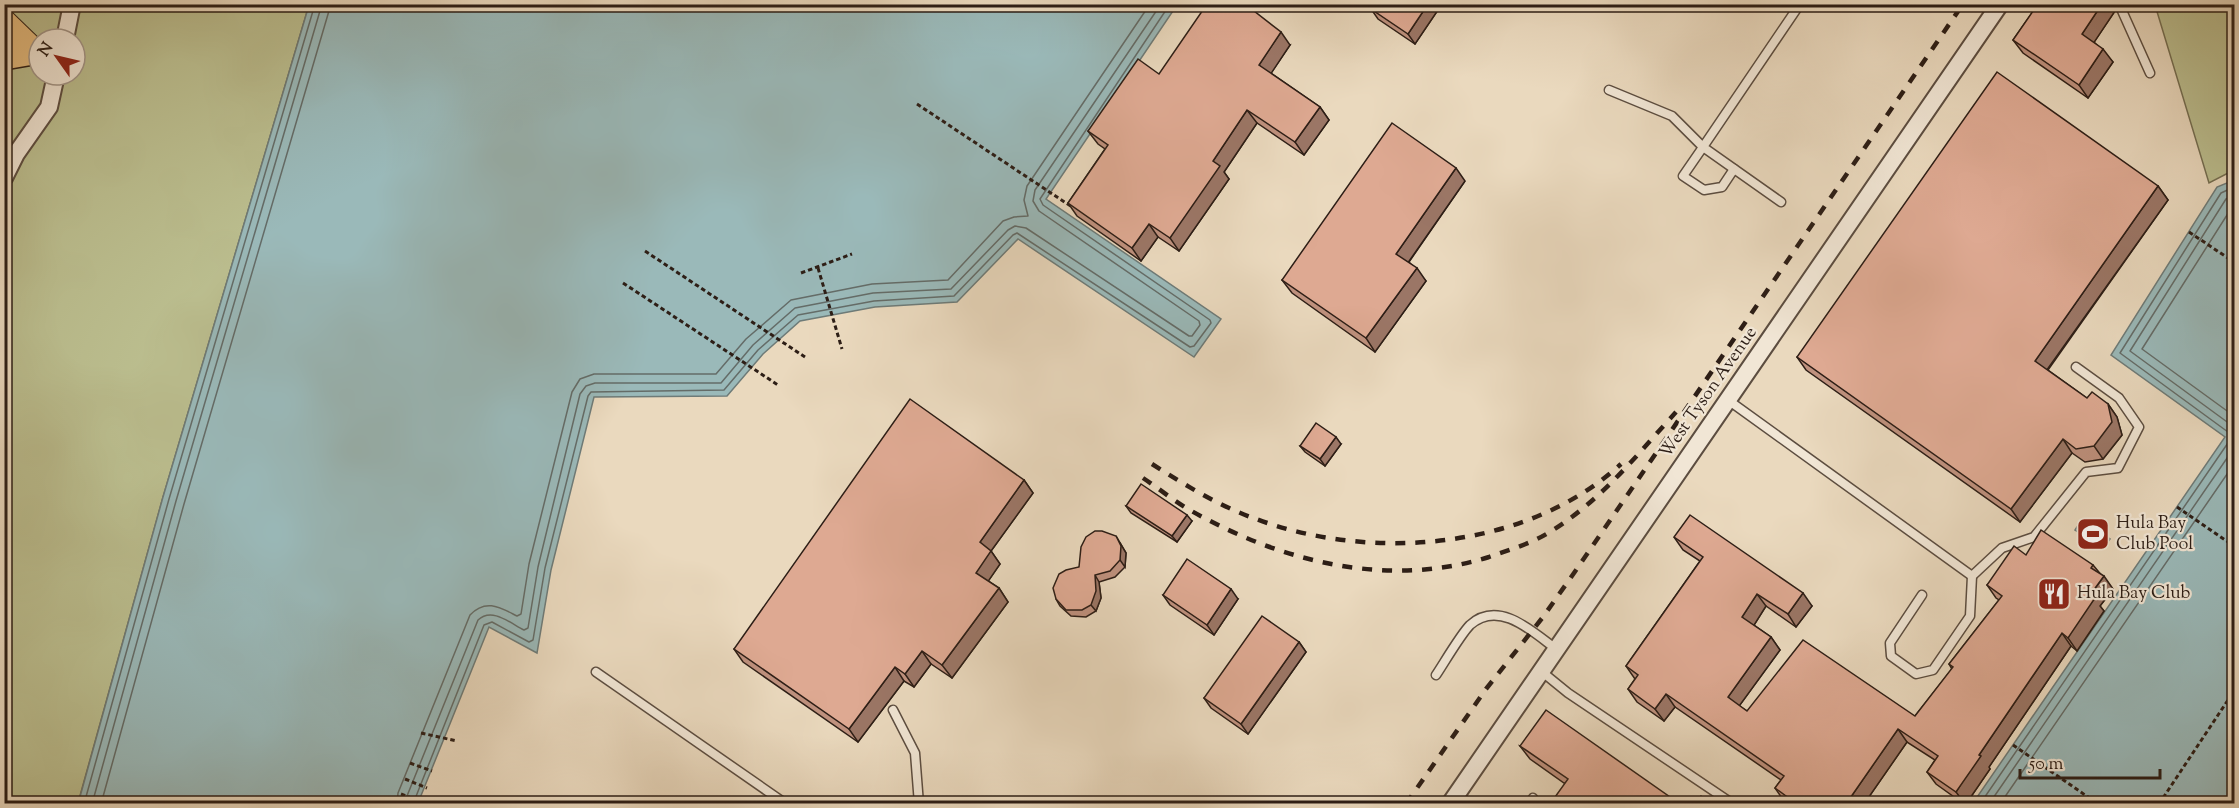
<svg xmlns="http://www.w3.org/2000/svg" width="2239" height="808" font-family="'Sorts Mill Goudy',serif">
<rect width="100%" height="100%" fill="#ead9be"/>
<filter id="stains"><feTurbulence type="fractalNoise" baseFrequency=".00333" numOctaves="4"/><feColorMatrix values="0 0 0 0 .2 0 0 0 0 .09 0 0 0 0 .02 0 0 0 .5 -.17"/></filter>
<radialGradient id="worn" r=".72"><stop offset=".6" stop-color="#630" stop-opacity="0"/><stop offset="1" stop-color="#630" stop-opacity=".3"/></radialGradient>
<g fill="#bbbe8f" stroke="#746e52" stroke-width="1.5" fill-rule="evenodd">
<path d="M11 5H309L163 497 78 803H5L4 64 13 14ZM39 39H75V75H39Z"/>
<polygon points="2155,5 2234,5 2234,170 2209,183"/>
</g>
<g fill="#9ab9b9" stroke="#6e7b78" stroke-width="1.5">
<polygon points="309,5 1177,5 1046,199 1221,319 1194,357 1018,239 957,302 875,307 800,321 763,354 727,396 594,397 551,570 537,653 489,627 418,803 78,804 163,497"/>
<polygon points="2234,180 2234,803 1973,803 2225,437 2111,355 2217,187"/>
<polygon points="2082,519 2110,539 2103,549 2075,530"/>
</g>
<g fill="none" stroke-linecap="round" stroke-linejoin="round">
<g stroke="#646c68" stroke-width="1.5">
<polyline points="2234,195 2226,199 2130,351 2234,427"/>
<polyline points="2234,204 2142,349 2234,416"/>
<polyline points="84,804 169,499 315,4"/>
<polyline points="92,804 176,501 322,4"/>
<polyline points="101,804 184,504 331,4"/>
<path d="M397 804 398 793 470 615C486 598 501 608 517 616L521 614 529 564 572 392 580 379 594 374H716L746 339 791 300 872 284 948 280 1003 221 1014 217 1028 216 1024 200 1027 186 1150 4"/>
<path d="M406 804 407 796 478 620C492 607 510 623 524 630L528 628 538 567 580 394 586 386 595 383H721L753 345 795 308 873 293 951 289 1008 230 1015 226 1026 228 1189 336H1192L1200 325 1199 321 1039 211 1033 201 1035 190 1161 4"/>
<polyline points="413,804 484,625 492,622 529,642 533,640 545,568 588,396 591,392 724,390 758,350 798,315 874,301 954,296 1013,235 1017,233 1190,347 1194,346 1211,323 1210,320 1043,205 1040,199 1170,4"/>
<polyline points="1980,804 2230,440 2228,432 2120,353 2221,193 2234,187"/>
<polyline points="1989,804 2234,448"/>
<polyline points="2000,804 2234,464"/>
</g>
<defs>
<g id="service">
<polyline points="2119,4 2150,73"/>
<polyline points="1609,90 1672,116 1703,147 1683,176 1704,190 1722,187 1734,169"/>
<polyline points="1781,202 1703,147 1800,4"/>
<polyline points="1728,400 1972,576 2002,548 2034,537 2086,472 2118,468 2139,427 2119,398 2076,367"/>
<polyline points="1922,595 1890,643 1891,656 1916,674 1933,670 1970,616 1972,576"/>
<polyline points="1541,671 1568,693 1733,804"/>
<polyline points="596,672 786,804"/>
<path d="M1436 675C1444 663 1461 634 1470 625 1499 599 1533 632 1556 649"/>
<polyline points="893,710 915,753 919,804"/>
<polyline points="1529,804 1533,798"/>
</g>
<g id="minor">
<polyline points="65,39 72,4"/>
<polyline points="4,178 16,154 49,107 56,75"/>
<polyline points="1450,804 2000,4"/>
</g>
<polyline id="primary" points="4,23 33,51"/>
<polyline id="trunk" points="4,56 33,51"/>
</defs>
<use href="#service" stroke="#5c4d40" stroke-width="11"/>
<use href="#minor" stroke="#5c4d40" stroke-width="20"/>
<use href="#primary" stroke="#2d1e16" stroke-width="28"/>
<use href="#trunk" stroke="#2d1e16" stroke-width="30"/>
<g stroke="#2d1e16" stroke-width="3" stroke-dasharray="4.5 3" stroke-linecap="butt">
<polyline points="917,104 1072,207"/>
<polyline points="2189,232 2234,262"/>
<polyline points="645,251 805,357"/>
<polyline points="818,268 842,349"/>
<polyline points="801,273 852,254"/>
<polyline points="623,283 778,385"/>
<polyline points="2177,507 2234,546"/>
<polyline points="421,733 457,741"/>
<polyline points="2013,745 2098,804"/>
<polyline points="410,763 432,771"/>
<polyline points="405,779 427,788"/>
<polyline points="401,794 419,801"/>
<polyline points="2159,804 2234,691"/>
</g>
<use href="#service" stroke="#f1e6d5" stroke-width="8"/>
<use href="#minor" stroke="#f1e6d5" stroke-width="16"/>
<use href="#primary" stroke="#e5bc7f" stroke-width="26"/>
<use href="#trunk" stroke="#e5bc7f" stroke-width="27"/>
<g stroke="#2d1e16" stroke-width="4.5" stroke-dasharray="10 10" stroke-linecap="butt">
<path d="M1152 464C1185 485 1219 506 1256 519 1372 562 1527 550 1621 464"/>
<path d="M1143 478C1158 488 1173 500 1188 509 1279 561 1386 589 1489 557 1509 550 1530 544 1548 533 1600 502 1636 456 1676 412"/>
<polyline points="1406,804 1486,689 1543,617 1574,573 1963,4"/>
</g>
</g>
<g fill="#bf917e" stroke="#2d1e16" stroke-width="1.5">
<polygon points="2038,4 2111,4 2115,11 2094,42 2113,62 2088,98 2023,53 2013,40"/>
<polygon points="1440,7 1415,44 1378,19 1371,9"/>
<polygon points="1290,45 1271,73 1320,107 1329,120 1304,155 1257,123 1224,172 1229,179 1179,251 1158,237 1141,261 1077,216 1068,203 1105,149 1098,144 1088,131 1159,74"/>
<polygon points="1465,181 1409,262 1426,281 1375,352 1292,293 1282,280"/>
<polygon points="2158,186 2168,200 2048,370 2087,398 2108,404 2117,417 2122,435 2103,459 2085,462 2072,453 2020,522 1806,370 1797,357"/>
<polygon points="1341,444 1325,466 1305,452 1300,446"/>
<polygon points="1024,480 1033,493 991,551 1000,564 988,581 999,588 1008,602 952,678 931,664 914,687 904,681 858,742 743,662 734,649"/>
<polygon points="1126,506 1192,521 1177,542 1131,513"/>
<polygon points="1674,537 1812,606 1796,627 1766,606 1754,625 1771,637 1780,650 1739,706 1747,711 1915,716 1952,669 1949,664 1999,600 1996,598 1987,585 2026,555 2093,565 2113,589 2100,606 2104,611 2077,651 2071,646 1989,767 1990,769 1966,804 1964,804 1936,784 1927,772 1935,760 1907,742 1864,804 1788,804 1784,801 1775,788 1781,780 1675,707 1664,721 1637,702 1628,689 1635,679 1626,666 1700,561 1683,550"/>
<polygon points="1120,543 1126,553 1125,567 1115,577 1099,582 1101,598 1096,611 1086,617 1071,616 1060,606 1056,599 1079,567"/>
<polygon points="1163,595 1238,599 1214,635 1170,605"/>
<polygon points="1299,642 1306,652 1248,734 1211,708 1204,698"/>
<polygon points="1520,746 1680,804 1564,783 1530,759"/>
</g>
<g fill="#9b7666" stroke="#2d1e16" stroke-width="1.5">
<polygon points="1428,4 1439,4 1440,7 1415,44 1408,34"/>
<polygon points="2102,4 2111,4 2115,11 2091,47 2082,34"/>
<polygon points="1281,32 1290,45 1268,78 1259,65"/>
<polygon points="2103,49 2113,62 2088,98 2079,85"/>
<polygon points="1320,107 1329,120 1304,155 1295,142"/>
<polygon points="1247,110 1257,123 1224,172 1229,179 1179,251 1170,238 1213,161"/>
<polygon points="1456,168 1465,181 1405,267 1396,254"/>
<polygon points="2158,186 2168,200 2044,374 2035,361"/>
<polygon points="1149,224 1158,237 1141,261 1132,248"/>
<polygon points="1417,268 1426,281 1375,352 1366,338"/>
<polygon points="2108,404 2117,417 2122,435 2103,459 2094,446"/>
<polygon points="1336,437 1341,444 1325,466 1320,459"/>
<polygon points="2063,439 2072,453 2020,522 2011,509"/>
<polygon points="1024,480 1033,493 991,551 1000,564 985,586 976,573 980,542"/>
<polygon points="1187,515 1192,521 1177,542 1172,536"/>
<polygon points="1116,536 1126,553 1125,567 1120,560"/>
<polygon points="1095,575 1099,582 1101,598 1096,611 1091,605"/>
<polygon points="2104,576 2113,589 2100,606 2104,611 2077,651 2068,638 2090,595"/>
<polygon points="999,588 1008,602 952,678 942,665"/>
<polygon points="1231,589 1238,599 1214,635 1207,625"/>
<polygon points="1803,593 1812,606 1796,627 1788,614"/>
<polygon points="1757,594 1766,606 1751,630 1742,617"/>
<polygon points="2062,633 2071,646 1989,767 1990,769 1966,804 1965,804 1956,792 1979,755"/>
<polygon points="1771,637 1780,650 1737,709 1728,697"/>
<polygon points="1299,642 1306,652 1248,734 1241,724"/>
<polygon points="922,651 931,664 914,687 905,674"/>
<polygon points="895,667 904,681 858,742 849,729"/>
<polygon points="1666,694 1675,707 1664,721 1655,709"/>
<polygon points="1898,729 1907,742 1864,804 1846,804"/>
</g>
<g fill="#dea992" stroke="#2d1e16" stroke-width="1.5">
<polygon points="1207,4 1245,4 1281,32 1259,65 1320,107 1295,142 1247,110 1213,161 1220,166 1170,238 1149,224 1132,248 1068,203 1108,145 1088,131 1138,59 1159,74"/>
<polygon points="1374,4 1428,4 1408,34 1371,9"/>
<polygon points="2038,4 2102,4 2082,34 2103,49 2079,85 2013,40"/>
<polygon points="1997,72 2158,186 2035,361 2087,398 2092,392 2108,404 2112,422 2094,446 2076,449 2063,439 2011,509 1797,357"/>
<polygon points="1392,123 1456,168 1396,254 1417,268 1366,338 1282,280"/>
<polygon points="910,399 1024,480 980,542 991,551 976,573 999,588 942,665 922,651 905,674 895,667 849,729 734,649"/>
<polygon points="1316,423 1336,437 1320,459 1300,446"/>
<polygon points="1141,484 1187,515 1172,536 1126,506"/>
<polygon points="1690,515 1803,593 1788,614 1757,594 1742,617 1771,637 1728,697 1747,711 1803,640 1915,716 1953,667 1949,664 2002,596 1987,585 2014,546 2026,555 2041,530 2093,565 2091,568 2104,576 2090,595 2095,598 2068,638 2062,633 1979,755 1981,756 1956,792 1927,772 1938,756 1898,729 1846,804 1797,804 1775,788 1784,776 1666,694 1655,709 1628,689 1638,675 1626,666 1703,557 1674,537"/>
<polygon points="1095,531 1102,531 1116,536 1121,546 1120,560 1110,571 1095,575 1096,591 1091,605 1082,610 1066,610 1056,599 1053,588 1059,574 1066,570 1079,567 1081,547 1086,537"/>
<polygon points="1187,559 1231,589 1207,625 1163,595"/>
<polygon points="1262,616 1299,642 1241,724 1204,698"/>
<polygon points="1546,710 1680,804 1550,804 1568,779 1520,746"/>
<polygon points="1701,796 1711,804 1695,804"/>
</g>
<defs>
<symbol id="stadium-square" viewBox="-11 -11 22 22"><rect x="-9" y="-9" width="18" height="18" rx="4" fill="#8f2418" stroke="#f1e6d5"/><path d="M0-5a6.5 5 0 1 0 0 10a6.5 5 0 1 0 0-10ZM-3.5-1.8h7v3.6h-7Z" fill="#fff"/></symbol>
<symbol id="restaurant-square" viewBox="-11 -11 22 22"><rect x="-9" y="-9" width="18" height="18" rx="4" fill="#8f2418" stroke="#f1e6d5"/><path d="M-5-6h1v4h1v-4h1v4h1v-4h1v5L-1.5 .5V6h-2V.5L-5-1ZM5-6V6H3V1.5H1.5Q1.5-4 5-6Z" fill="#fff"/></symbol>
</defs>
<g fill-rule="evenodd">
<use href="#stadium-square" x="2074" y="515" width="38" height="38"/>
<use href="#restaurant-square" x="2035" y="575" width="38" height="38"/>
</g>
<g text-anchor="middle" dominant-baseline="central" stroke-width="4.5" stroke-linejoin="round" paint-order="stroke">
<g font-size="18" fill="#2d1e16" stroke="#f1e6d5">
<text transform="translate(1709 393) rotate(-55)">West Tyson Avenue</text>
</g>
<g font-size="18" fill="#2d1e16" stroke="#f1e6d5" text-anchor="start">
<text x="2116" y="524">Hula Bay<tspan x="2116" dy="21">Club Pool</tspan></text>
<text x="2077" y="594">Hula Bay Club</text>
</g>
</g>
<rect width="2239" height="808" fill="none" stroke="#ead9be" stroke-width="24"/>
<rect x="6" y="6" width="2227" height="796" fill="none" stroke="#2d1e16" stroke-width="3"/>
<rect x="12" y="12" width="2215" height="784" fill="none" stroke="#2d1e16" stroke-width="1.5"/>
<g transform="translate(57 57) rotate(304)"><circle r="28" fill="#f1e6d5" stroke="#a39689" stroke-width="1.5"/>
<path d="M0-4.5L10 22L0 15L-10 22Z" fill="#8f2418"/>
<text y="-9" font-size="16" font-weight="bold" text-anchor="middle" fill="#2d1e16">N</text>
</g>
<path d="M2020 769v9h140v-9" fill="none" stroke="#2d1e16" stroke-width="3"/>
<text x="2029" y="769" font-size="18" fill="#2d1e16" stroke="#f1e6d5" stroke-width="4.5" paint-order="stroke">50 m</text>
<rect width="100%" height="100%" filter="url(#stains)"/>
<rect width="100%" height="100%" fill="url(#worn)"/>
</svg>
